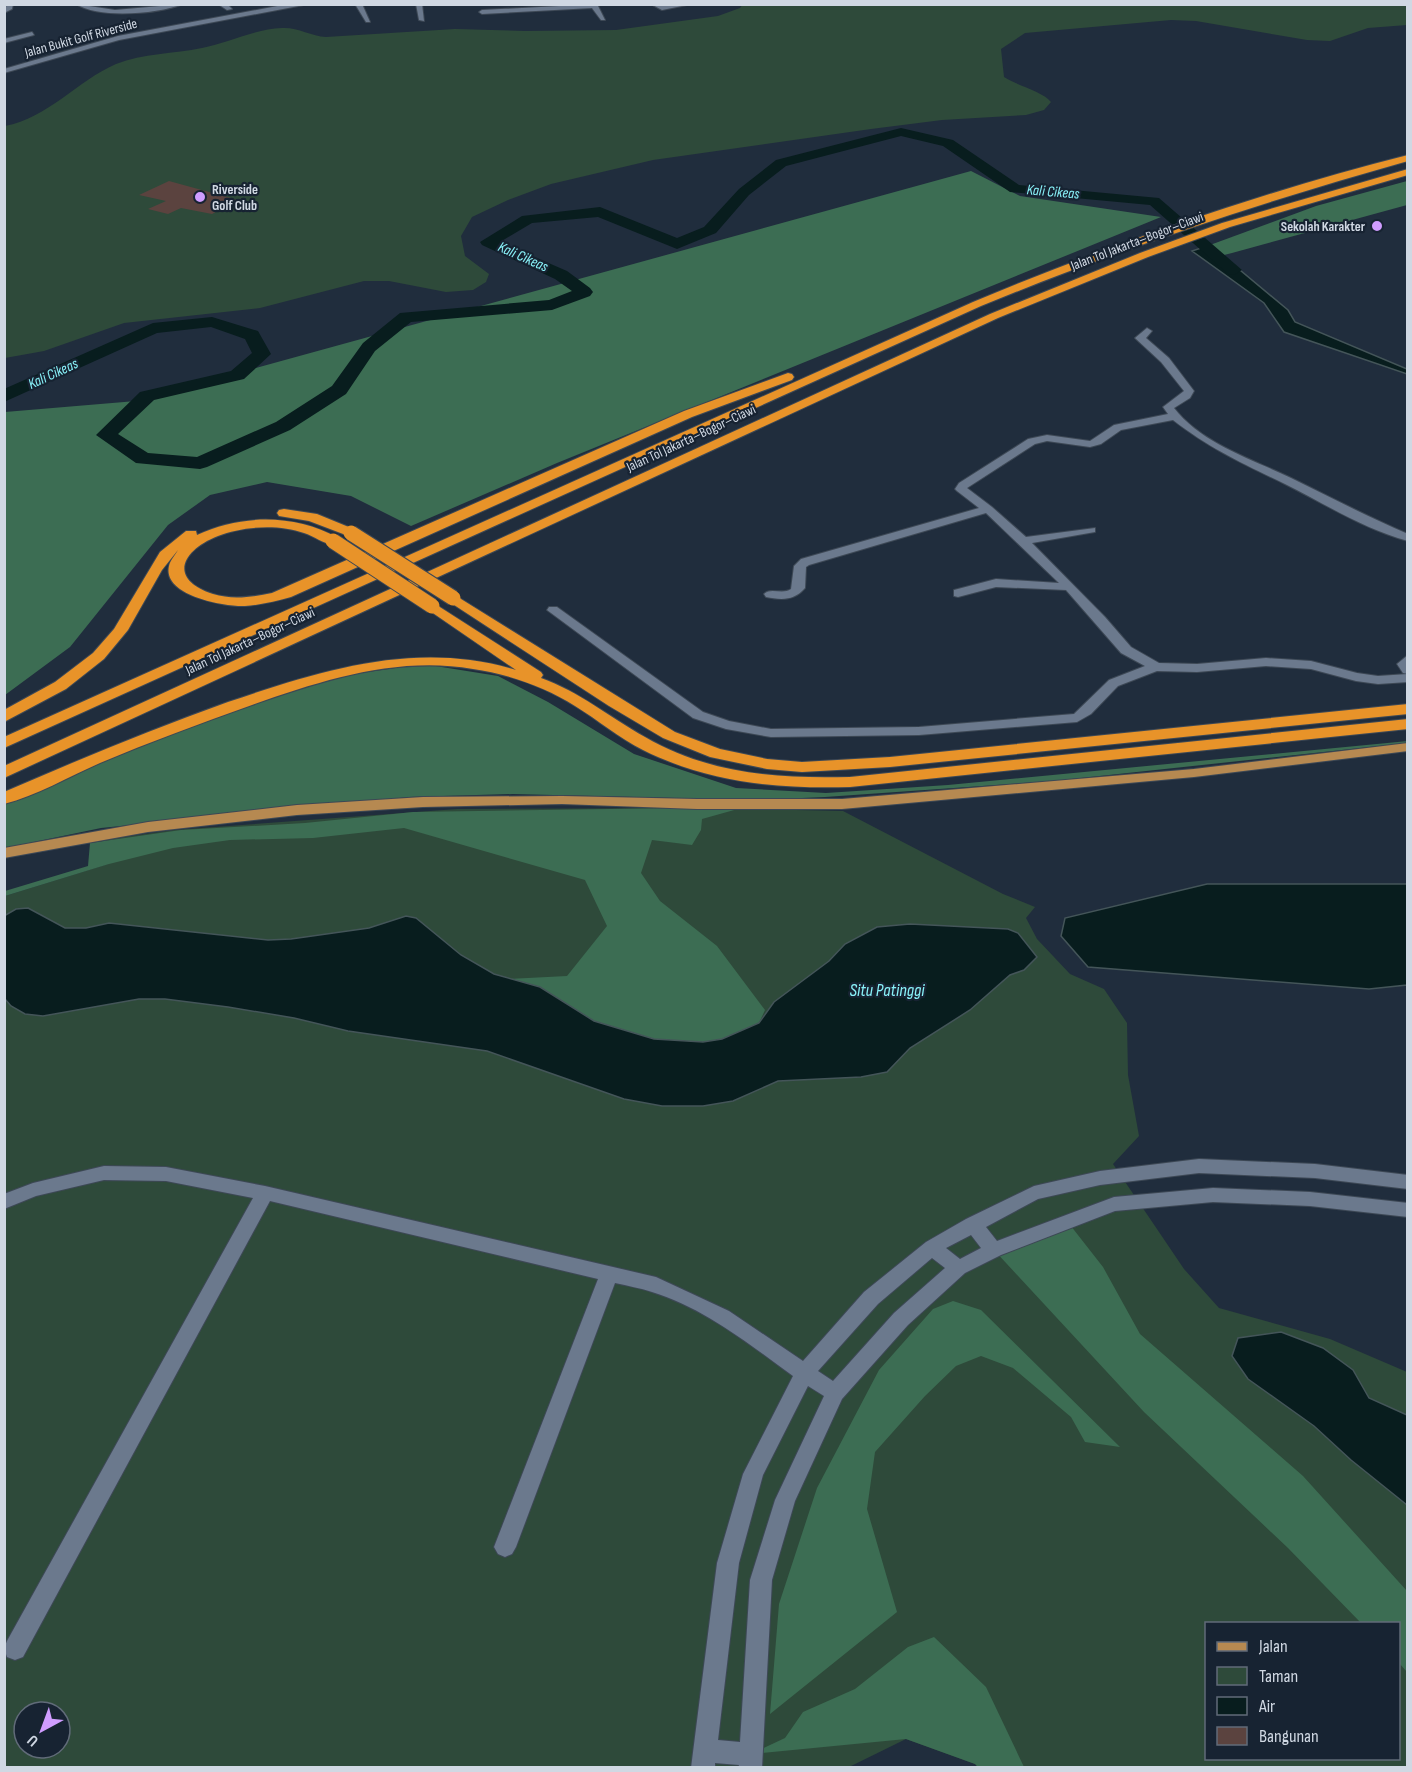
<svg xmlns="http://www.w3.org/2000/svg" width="1412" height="1772" font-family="'Sofia Sans Condensed',sans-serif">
<rect width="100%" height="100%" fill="#202d3d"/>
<g fill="#2e4a3a" fill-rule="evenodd">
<path d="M743 4 1407 5V25L1368 28 1330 41 1307 40 1196 21 1171 20 1025 33 1001 49 1004 77C1016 85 1044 92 1051 102L1044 110 1026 115 942 120 871 129 653 160 551 184 508 200 472 217 461 236 465 256 489 274 486 282 473 290 446 292 389 281H364L260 308 124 323 44 351 5 358V126C48 118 77 81 116 64 143 53 174 54 202 48 228 43 255 29 282 28 297 27 311 36 326 37L455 29 525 31 616 30 718 16 740 8Z"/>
<path d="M708 808 843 811 1003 894 1035 907 1026 918 1037 939 1070 974 1104 989 1127 1023 1128 1075 1139 1136 1113 1164 1184 1269 1219 1308 1330 1339 1407 1372V1767H978L975 1764 906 1739 847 1768H5V896L108 864 102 840 174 830 457 809ZM1206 1624H1398V1758H1206ZM24 1712H60V1748H24Z"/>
</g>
<g fill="#3c6d53">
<polygon points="971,171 1020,196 1161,217 557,463 411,526 351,496 267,482 210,495 168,525 70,647 5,695 5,412 136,401"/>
<polygon points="1407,181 1407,205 1232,253 1224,255 1210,245 1316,206"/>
<polygon points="423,664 498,676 548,702 634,754 736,788 826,793 948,785 1408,741 1407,743 1053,781 825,797 755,800 513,794 410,797 101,828 5,848 4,803 49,783 247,704 347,675"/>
<polygon points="745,807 702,819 701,830 692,845 652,840 641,873 660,901 717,946 765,1010 759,1023 722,1039 703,1042 654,1039 594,1021 540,987 506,979 567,976 607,926 585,880 404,828 313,838 230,840 173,848 109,864 5,896 5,891 88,866 90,843 181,830 305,823 413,812"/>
<polygon points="1067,1221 1103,1267 1140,1334 1303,1476 1407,1591 1407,1672 1399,1663 1398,1624 1361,1623 1288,1548 1144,1412 994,1250"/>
<polygon points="953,1301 981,1310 1120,1447 1085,1442 1071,1417 1013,1368 981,1356 956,1366 925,1396 875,1452 867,1509 897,1612 770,1714 779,1604 817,1488 879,1370 933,1309"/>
<polygon points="934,1637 986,1687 1024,1767 978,1767 975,1764 906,1739 751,1754 785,1738 803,1712 855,1689 908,1647"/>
</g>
<g fill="#081d1e" stroke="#445559" stroke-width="1.5">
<polygon points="1210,245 1288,310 1295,322 1407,369 1407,374 1284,332 1264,303 1192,251"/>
<polygon points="1207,884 1407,884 1407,985 1369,989 1088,967 1061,936 1065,918"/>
<polygon points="28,908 65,928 86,928 109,923 268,940 291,939 369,928 406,916 416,918 461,955 494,974 540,987 594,1021 654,1039 703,1042 722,1039 759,1023 774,1002 829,961 845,944 877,927 910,924 1008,929 1018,933 1037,957 1024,970 1010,975 970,1010 910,1048 887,1072 861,1077 778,1081 733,1101 703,1106 662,1106 624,1099 487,1051 348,1031 294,1018 228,1007 165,999 139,999 43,1016 25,1014 11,1006 5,999 4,916 16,909"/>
<polygon points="1281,1332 1323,1348 1353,1370 1369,1398 1407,1415 1407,1505 1351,1460 1314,1426 1248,1379 1232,1356 1238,1338"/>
</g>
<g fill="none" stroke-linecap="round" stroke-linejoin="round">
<polygon fill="#081d1e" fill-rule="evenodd" points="901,128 953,140 1019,185 1159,198 1242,270 1234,275 1228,274 1150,205 1010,192 943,146 901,136 786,166 749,195 716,233 677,249 598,217 532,223 500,242 567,271 590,288 593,292 590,296 552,310 411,322 375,351 346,394 290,430 207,467 200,469 136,463 96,435 140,392 231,371 252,353 245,339 211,327 157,333 4,402 4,389 153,323 212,317 258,331 271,354 244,379 154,400 118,434 148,453 197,457 276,422 332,386 363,343 400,313 549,300 572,291 555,279 482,245 480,242 522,216 600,207 677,238 704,227 739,189 776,160"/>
</g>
<polygon fill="#5b433f" points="169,181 238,200 212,214 181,208 168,214 148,209 166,201 139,195"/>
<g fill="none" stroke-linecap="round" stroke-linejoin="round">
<defs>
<g id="minor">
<polygon points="7,4 13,4 12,9 4,13"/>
<path d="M76 4 115 10 183 4C158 14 99 19 76 4Z"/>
<polygon points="218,4 227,4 232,9 227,10"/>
<polygon points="288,4 309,4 119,40 4,73 4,69 118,36"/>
<polygon points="355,4 362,4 370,22 366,22"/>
<polygon points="416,4 422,4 424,21 419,20"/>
<polygon points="597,4 605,20 601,20 592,8 482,14 479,12 482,10"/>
<polygon points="651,4 692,4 662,10"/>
<polygon points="32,32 34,35 4,43 4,39"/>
<path d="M1147 328 1152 331 1146 338 1169 358 1194 391 1190 398 1174 408C1202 444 1252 459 1291 478 1330 497 1368 517 1408 534V541C1364 529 1325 504 1285 484 1242 463 1212 450 1173 420L1121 430 1101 444 1090 447 1047 441 1035 444 967 488 992 507 1026 537 1095 528V532L1032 543 1105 617 1131 647 1159 663 1197 664 1266 658 1311 661 1357 673 1378 676 1408 674V682L1378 684 1356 681 1311 669 1266 666 1197 672 1157 671 1118 686 1091 714 1077 722 919 735 771 737 726 729 693 718 547 610 549 607H557L703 712 729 721 771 729 919 727 1074 714 1109 680 1145 666 1121 653 1066 590 996 587 958 597 954 596V590L996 579 1059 583 986 513 809 565 806 567 805 588C794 601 781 600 766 597L764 594C771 587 782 595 791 589L794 566 801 559 979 508 957 491 955 489 959 483 1028 439 1047 435 1090 441 1114 425 1168 414 1163 407 1184 391 1161 362 1135 338Z"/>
<polygon points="1408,655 1408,674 1403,673 1397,664"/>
<path d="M1199 1159 1315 1164 1408 1175V1189L1315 1178 1199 1173 1100 1185 1038 1199 986 1227 997 1241 1114 1197 1213 1188 1310 1192 1408 1203V1217L1310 1206 1213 1202 1115 1211 1001 1255 965 1273 908 1325 842 1399 795 1501 772 1580 762 1768H738L739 1765 715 1763V1768H691L717 1563 743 1474 793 1376C749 1344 704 1308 652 1292 640 1288 628 1286 615 1283L516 1547 512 1554 505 1557 498 1554 494 1547 598 1279 270 1201 23 1657 15 1660 7 1657 4 1648 7 1641 253 1198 166 1181 104 1180 36 1196 4 1209V1194L33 1183 104 1166 166 1167 265 1186 656 1277 729 1311 803 1361 864 1292 926 1242 966 1219 1034 1186 1100 1171ZM971 1235 981 1248 960 1259 946 1248ZM932 1258 945 1268 894 1313 833 1381 818 1371 878 1304ZM808 1386 824 1396 775 1500 750 1580 740 1742 718 1740 739 1563 763 1475Z"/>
</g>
<polygon id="major" points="1408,743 1408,751 1194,777 842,809 697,809 562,804 423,807 297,815 148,832 4,858 4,848 148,822 297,805 423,797 562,796 697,799 842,799 1194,769"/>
<g id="highway">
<path d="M1408 155V161C1262 202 1120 249 981 306L4 748V737L973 302C1114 243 1259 193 1408 155Z"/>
<polygon points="1408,169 1408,175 1230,227 1148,257 998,318 4,778 4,766 990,314 1140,253 1222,223"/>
<path d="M788 373 792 374 794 377 792 380 692 417 291 597C276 601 261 605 245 606 226 607 162 596 169 566 170 561 175 555 178 550L162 570 128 630 104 659 66 689 4 722V710L55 682 93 653 114 629 160 552 186 531H196L197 535C242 514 295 514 338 538L340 541 338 544C326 547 315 536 304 533 279 524 243 526 218 536 182 550 167 579 213 594 232 600 253 597 272 593L684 411Z"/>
<polygon points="284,509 317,514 356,530 358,533 351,537 309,521 279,516 277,513 279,510"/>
<polygon points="453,594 675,732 720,749 767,759 802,762 890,757 1408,704 1408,714 890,767 802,772 767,769 710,757 663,738 609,706 448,601 446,598"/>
<path d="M432 602 541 672 543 675 541 678C580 692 609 717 645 737 709 774 778 779 850 777L1408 719V729L850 787C778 789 709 783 643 750 619 738 598 720 575 706 545 687 508 674 473 669 397 656 323 680 252 705 201 723 150 742 100 763 70 776 36 796 4 804V792C78 760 152 729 228 702 323 670 417 640 516 670L427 609 425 606Z"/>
</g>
</defs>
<use href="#minor" stroke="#3d4855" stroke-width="2"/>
<use href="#major" stroke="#3d4855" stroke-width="2"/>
<use href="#highway" stroke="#3d4855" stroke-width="2"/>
<use href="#minor" fill="#6b798d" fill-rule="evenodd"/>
<use href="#major" fill="#b68951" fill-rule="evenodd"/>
<use href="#highway" fill="#e89329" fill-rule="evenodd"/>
<defs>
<g id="highway-bridge">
<polyline points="351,533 453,598"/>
<polyline points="333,541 432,606"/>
</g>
</defs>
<use href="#highway-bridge" stroke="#3d4855" stroke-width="17" stroke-linecap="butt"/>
<use href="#highway-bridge" stroke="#e89329" stroke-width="15"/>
</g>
<g fill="#d09dff" stroke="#172332" stroke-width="2">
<circle cx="200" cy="197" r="6"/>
<circle cx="1377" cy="226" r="6"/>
</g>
<g text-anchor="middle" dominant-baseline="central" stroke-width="4.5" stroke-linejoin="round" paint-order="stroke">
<g font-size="14" fill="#d0d8e3" stroke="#172332">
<text transform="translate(81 38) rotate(-15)">Jalan Bukit Golf Riverside</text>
<text transform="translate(1137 241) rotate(-21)">Jalan Tol Jakarta–Bogor–Ciawi</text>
<text transform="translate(691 438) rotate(-25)">Jalan Tol Jakarta–Bogor–Ciawi</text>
<text transform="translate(250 641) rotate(-25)">Jalan Tol Jakarta–Bogor–Ciawi</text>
</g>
<g font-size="14" font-weight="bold" fill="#d0d8e3" stroke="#172332" text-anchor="start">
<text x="212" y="189">Riverside<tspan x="212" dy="16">Golf Club</tspan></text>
<text x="1365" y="226" text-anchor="end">Sekolah Karakter</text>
</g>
<g font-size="15" font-style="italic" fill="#89f2f9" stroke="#172332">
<text transform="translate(1053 192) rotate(5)">Kali Cikeas</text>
<text transform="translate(523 257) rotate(24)">Kali Cikeas</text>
<text transform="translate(53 374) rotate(-25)">Kali Cikeas</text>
</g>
<g font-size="18" font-style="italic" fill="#89f2f9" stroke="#172332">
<text x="887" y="990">Situ Patinggi</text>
</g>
</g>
<rect width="1412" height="1772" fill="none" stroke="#d0d8e3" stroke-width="12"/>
<rect x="1205" y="1622" width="195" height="138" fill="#172332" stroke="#616b79" stroke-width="1.5"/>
<rect x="1217" y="1642" width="30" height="9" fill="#b68951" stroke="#616b79" stroke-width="1.5"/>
<text x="1259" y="1652" font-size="18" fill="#d0d8e3">Jalan</text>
<rect x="1217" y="1667" width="30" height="18" fill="#2e4a3a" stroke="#616b79" stroke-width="1.5"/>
<text x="1259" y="1682" font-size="18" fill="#d0d8e3">Taman</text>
<rect x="1217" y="1697" width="30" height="18" fill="#081d1e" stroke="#616b79" stroke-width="1.5"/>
<text x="1259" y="1712" font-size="18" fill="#d0d8e3">Air</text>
<rect x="1217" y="1727" width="30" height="18" fill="#5b433f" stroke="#616b79" stroke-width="1.5"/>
<text x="1259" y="1742" font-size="18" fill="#d0d8e3">Bangunan</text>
<g transform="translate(42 1730) rotate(221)"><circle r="28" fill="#172332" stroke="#616b79" stroke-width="1.5"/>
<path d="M0-4.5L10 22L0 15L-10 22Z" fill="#d09dff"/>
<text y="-9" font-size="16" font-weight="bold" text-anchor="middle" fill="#d0d8e3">U</text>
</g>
</svg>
